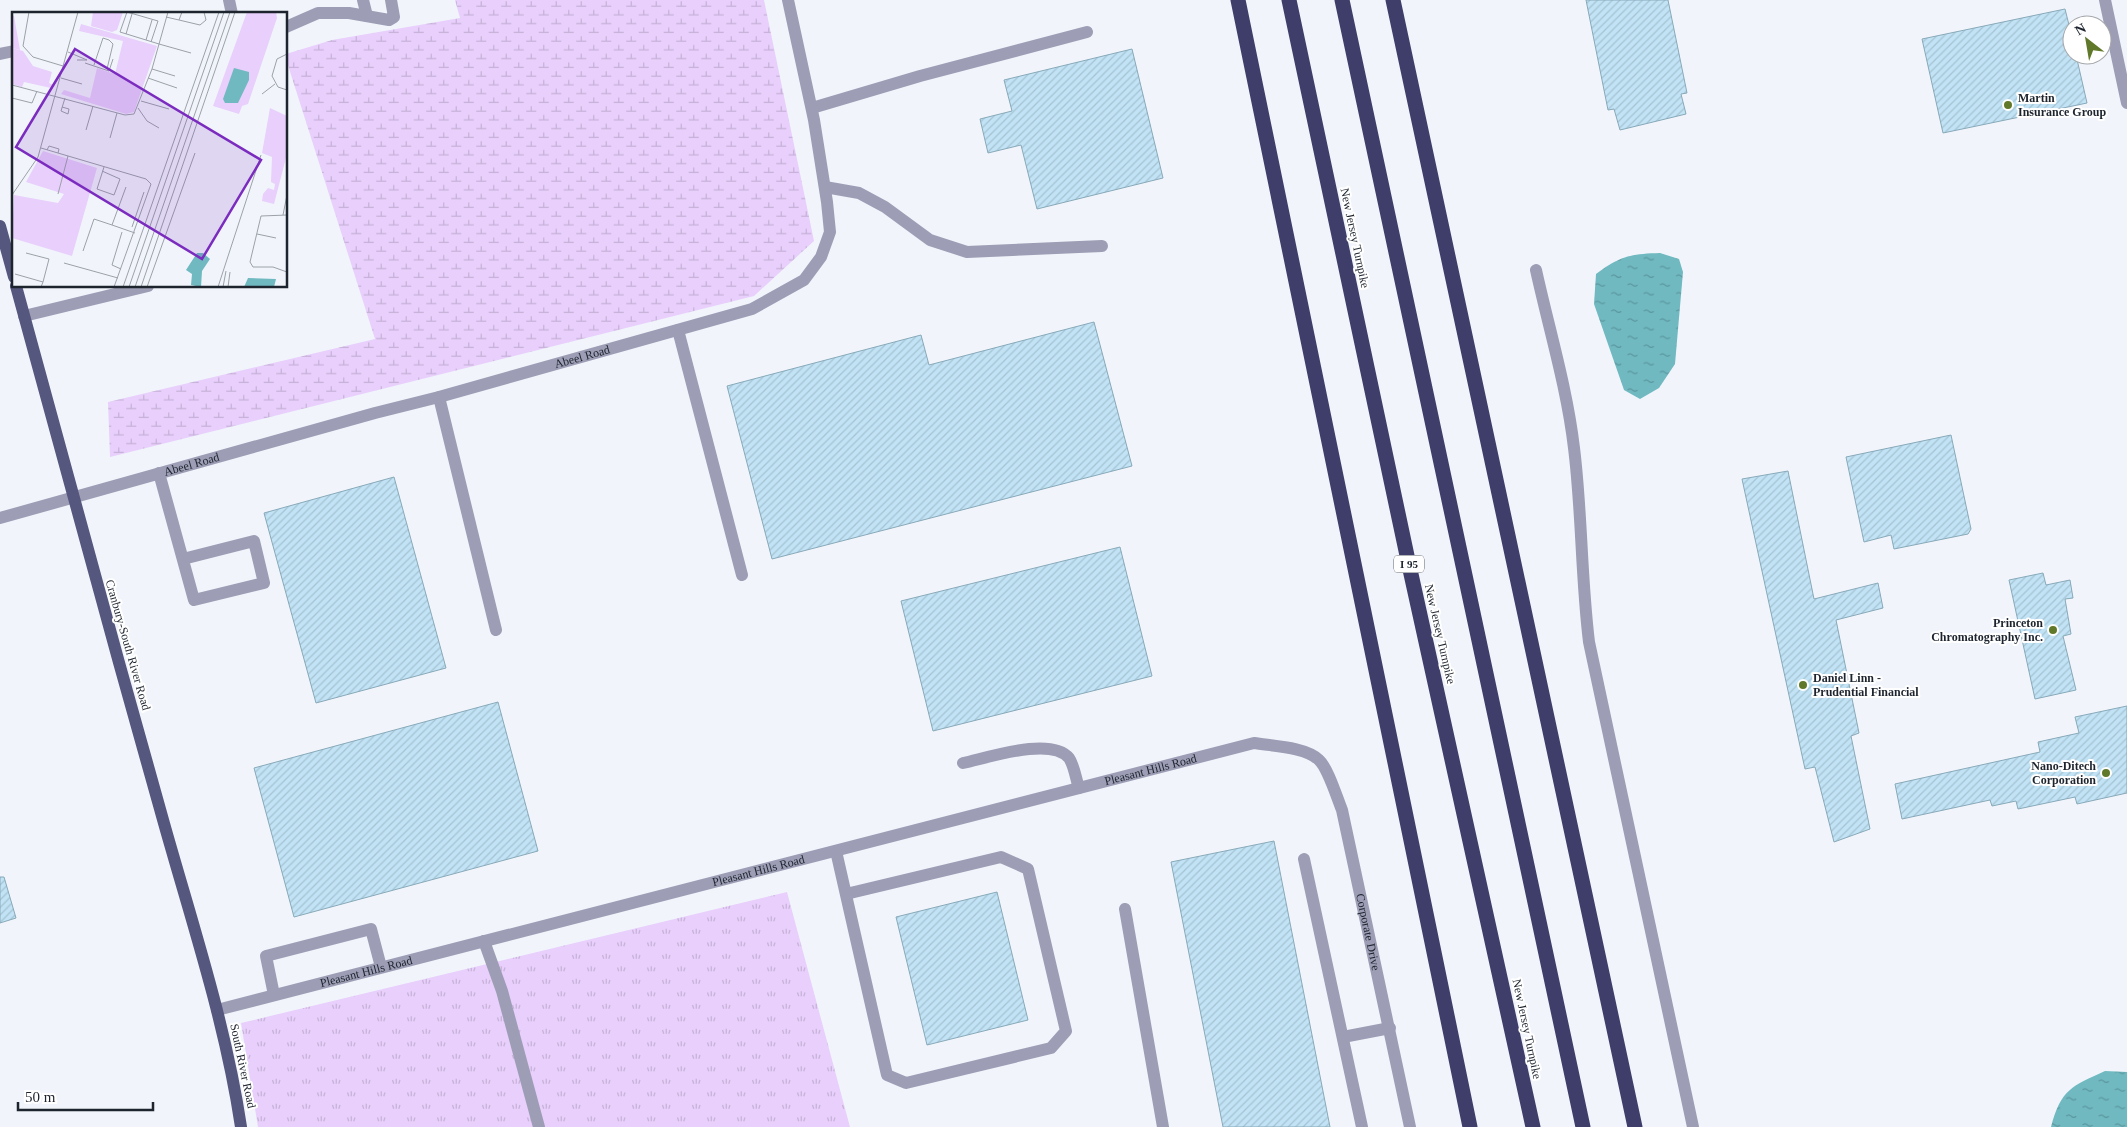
<svg xmlns="http://www.w3.org/2000/svg" width="2127" height="1127" font-family="Georgia,serif">
<defs>
<pattern id="grass-tufts" width="24" height="20" patternUnits="userSpaceOnUse" patternTransform="scale(1.25)"><rect width="24" height="20" fill="#e8cffc"/><path d="M3 7l-1-3M5 7V3M7 7l1-3M15 17l-1-3M17 17v-4M19 17l1-3" fill="none" stroke="#c7b2d8"/></pattern>
<pattern id="wetland-marsh" width="20" height="14" patternUnits="userSpaceOnUse" patternTransform="scale(1.25)"><rect width="20" height="14" fill="#e8cffc"/><path d="M1 5h8M5 5V1M11 12h8M15 12V8" fill="none" stroke="#c7b2d8"/></pattern>
<pattern id="water-ripples" width="26" height="14" patternUnits="userSpaceOnUse" patternTransform="scale(1.25)"><rect width="26" height="14" fill="#70b9c1"/><path d="M2 4q2-2 4 0t4 0M15 11q2-2 4 0t4 0" fill="none" stroke="#5b969d"/></pattern>
<pattern id="building-hatch" width="6" height="6" patternUnits="userSpaceOnUse" patternTransform="scale(1.25)"><rect width="6" height="6" fill="#c1e3f5"/><path d="M-1 1l2-2M0 6l6-6M5 7l2-2" fill="none" stroke="#a5c3d2"/></pattern>
</defs>
<rect width="100%" height="100%" fill="#f1f5fb"/>
<polygon fill="url(#grass-tufts)" points="787,892 850,1127 258,1127 241,1023"/>
<polygon fill="url(#wetland-marsh)" points="455,0 764,0 814,241 754,296 110,457 108,402 375,339 286,59 286,54 332,40 460,18"/>
<g fill="url(#water-ripples)">
<path d="M1660 253 1679 259 1683 272 1675 364 1659 388 1640 399 1624 390 1594 304 1596 274C1620 256 1630 254 1660 253Z"/>
<path d="M2105 1071 2127 1072V1127H2051C2061 1089 2072 1086 2105 1071Z"/>
</g>
<g fill="url(#building-hatch)" stroke="#88a9b9">
<polygon points="1586,0 1668,0 1687,93 1681,94 1686,114 1620,130 1614,109 1608,110"/>
<polygon points="2065,9 2072,37 2072,55 2076,55 2087,103 1943,133 1922,39"/>
<polygon points="1132,49 1163,178 1037,209 1021,145 988,153 980,119 1012,111 1004,80"/>
<polygon points="1094,322 1132,466 772,559 727,386 921,335 929,365"/>
<polygon points="1951,435 1971,529 1968,534 1894,549 1891,535 1864,542 1846,457"/>
<polygon points="1788,471 1814,599 1878,583 1883,608 1836,620 1859,733 1851,736 1870,829 1834,842 1815,767 1805,769 1742,479"/>
<polygon points="394,477 446,668 316,703 264,513"/>
<polygon points="1120,547 1152,676 933,731 901,601"/>
<polygon points="2043,573 2046,585 2070,580 2073,598 2065,599 2071,634 2063,636 2076,690 2035,699 2009,580"/>
<polygon points="498,702 538,851 294,917 254,768"/>
<polygon points="2127,706 2127,793 2077,804 2075,797 2018,809 2016,801 1992,806 1990,800 1902,819 1895,784 2040,752 2038,742 2079,733 2075,717"/>
<polygon points="1274,841 1330,1127 1223,1127 1171,862"/>
<polygon points="0,877 4,877 16,918 0,923"/>
<polygon points="997,892 1028,1020 927,1045 896,917"/>
</g>
<g fill="none" stroke-linecap="round" stroke-linejoin="round">
<g stroke="#9d9eb5" stroke-width="12">
<polyline points="229,0 232,14"/>
<polyline points="363,0 367,16"/>
<polyline points="2105,0 2127,103"/>
<polyline points="286,27 318,13 349,13 389,20 394,17 391,0"/>
<polyline points="0,54 14,51"/>
<polyline points="812,108 920,76 1087,32"/>
<polyline points="825,187 859,193 885,207 930,240 967,252 1102,246"/>
<path d="M1536 270C1549 329 1567 388 1574 448 1582 512 1581 577 1589 642L1693 1127"/>
<polyline points="24,316 148,286"/>
<polyline points="678,330 742,575"/>
<polyline points="439,397 496,630"/>
<polyline points="159,473 194,600 264,583 254,541 183,559"/>
<path id="s1" d="M0 518 375 413 439 397 752 309 804 280 821 257 830 232 827 202 814 120 788 0"/>
<path d="M963 763C987 758 1051 736 1069 758 1074 765 1076 779 1079 788"/>
<polyline points="836,851 887,1075 906,1083 1051,1048 1066,1031 1028,869 1001,857 846,894"/>
<polyline points="1304,859 1362,1127"/>
<polyline points="1125,909 1163,1127"/>
<polyline points="484,941 502,991 539,1127"/>
<polyline points="274,995 266,956 371,929 381,967"/>
<path id="s2" d="M217 1010 1254 743C1272 746 1306 747 1319 760 1328 768 1337 798 1342 810L1410 1127"/>
<polyline points="1343,1037 1390,1028"/>
</g>
<g stroke="#56577e" stroke-width="12">
<polyline points="0,226 14,277"/>
<path d="M16 286C63 461 111 635 160 809 189 914 225 1019 241 1127"/>
</g>
<g stroke="#3f3e6a" stroke-width="15">
<polyline points="1238,0 1470,1127"/>
<polyline points="1289,0 1409,565 1533,1127"/>
<polyline points="1342,0 1583,1127"/>
<polyline points="1393,0 1635,1127"/>
</g>
</g>
<g fill="#60782a" stroke="#fff" stroke-width="2">
<circle cx="2008" cy="105" r="5"/>
<circle cx="2053" cy="630" r="5"/>
<circle cx="1803" cy="685" r="5"/>
<circle cx="2106" cy="773" r="5"/>
</g>
<g text-anchor="middle" dominant-baseline="central" stroke-width="4" stroke-linejoin="round" paint-order="stroke">
<rect fill="#fff" stroke="#61666d" stroke-width="1" x="1394" y="555.5" width="30" height="17" rx="4"/>
<g font-size="11" font-weight="bold" fill="#1d242e">
<text x="1409" y="564">I 95</text>
</g>
<g font-size="12" font-weight="bold" fill="#1d242e" stroke="#fff" text-anchor="start">
<text x="2018" y="98">Martin<tspan x="2018" dy="14">Insurance Group</tspan></text>
<text x="2043" y="623" text-anchor="end">Princeton<tspan x="2043" dy="14">Chromatography Inc.</tspan></text>
<text x="1813" y="678">Daniel Linn -<tspan x="1813" dy="14">Prudential Financial</tspan></text>
<text x="2096" y="766" text-anchor="end">Nano-Ditech<tspan x="2096" dy="14">Corporation</tspan></text>
</g>
<g font-size="12" fill="#1d242e" stroke="#fff">
<text transform="translate(1355 238) rotate(78)">New Jersey Turnpike</text>
<text stroke="none"><textPath href="#s1" startOffset="604">Abeel Road</textPath></text>
<text stroke="none"><textPath href="#s1" startOffset="199">Abeel Road</textPath></text>
<text transform="translate(1440 634) rotate(77)">New Jersey Turnpike</text>
<text transform="translate(128 645) rotate(74)">Cranbury-South River Road</text>
<text stroke="none"><textPath href="#s2" startOffset="964">Pleasant Hills Road</textPath></text>
<text stroke="none"><textPath href="#s2" startOffset="559">Pleasant Hills Road</textPath></text>
<text stroke="none"><textPath href="#s2" startOffset="1319">Corporate Drive</textPath></text>
<text stroke="none"><textPath href="#s2" startOffset="154">Pleasant Hills Road</textPath></text>
<text transform="translate(1527 1029) rotate(78)">New Jersey Turnpike</text>
<text transform="translate(243 1066) rotate(78)">South River Road</text>
</g>
</g>
<g transform="translate(12 12)">
<rect width="275" height="275" fill="#f1f5fb"/>
<path d="M81 0H111L105 18 100 20 79 14ZM235 0H264L265 6 236 92 230 94 227 102 201 94ZM0 3 2 4 8 38 0 36ZM31 139 85 156 60 244 0 226 2 183 46 191 52 182 14 170Z" fill="#e8cffc"/>
<path d="M258 96 275 104V142L262 192 250 189 251 182 256 176 262 178 263 172 259 170 260 145 250 141Z" fill="#e8cffc"/>
<path d="M69 12 145 34 122 100 114 102 49 82 52 78 78 86 85 56 103 62 111 29 67 19ZM0 36 11 39 21 54 40 60 37 71 43 74 39 76 12 70 10 75 0 72Z" fill="#e8cffc"/>
<path d="M222 56 237 60V68L226 91H213L211 87ZM185 241H191L198 247 190 259 189 275 179 273 180 262 174 258ZM236 266 264 267 262 275H232Z" fill="#70b9c1"/>
<path fill="none" stroke="#9ca1a9" stroke-width="1" d="M17 0 11 34 21 45 51 54M154 5 167 8 170 0M167 8 188 13 194 8 192 0M114 22 120 2M134 28 140 8M139 30 146 9 115 0 108 20 147 32 179 41M56 40 75 48H65M275 42 265 47 260 64 266 75 275 78M73 51 97 59 101 47M82 53 91 26 97 28 101 32 95 57M140 57 163 64M49 66 70 72M136 66 165 76M0 73 113 103 122 102 140 57 156 0M250 82 263 72M0 86 20 91 25 79M129 89 157 97M50 95 57 97 56 102 49 99 53 86M126 96 135 109 147 116M74 118 81 94M98 126 105 101M29 136 134 167 139 172 102 275M35 138 37 134 47 137 46 141M90 159 108 167 102 183 85 177 92 155M114 175 100 213 123 221M46 182 56 144M0 183 26 145 66 0M271 203 275 183M275 203 249 204 238 250 241 255H261L275 260M120 215 132 180M245 222 264 226M71 239 82 207 100 213M14 241 37 247 31 270M52 251 106 266M109 257 100 253 110 220M3 262 31 270 29 275M111 275 207 0M117 275 212 0M123 275 218 0M129 275 223 0M135 275 183 141M206 275 249 143M211 275 214 259M216 275 218 260"/>
<path fill="#7b2cbf" fill-opacity="0.15" stroke="#7b2cbf" stroke-width="2.5" d="M63 37 249 148 190 247 4 135Z"/>
<rect width="275" height="275" fill="none" stroke="#1d242e" stroke-width="2.5"/>
</g>
<g transform="translate(2087 40) rotate(329)"><circle r="24" fill="#ffffff" stroke="#a5a7ab"/>
<path d="M0-4L9 19L0 12L-9 19Z" fill="#60782a"/>
<text y="-8" font-size="14" font-weight="bold" text-anchor="middle" fill="#1d242e">N</text>
</g>
<path d="M18 1102v8h135v-8" fill="none" stroke="#1d242e" stroke-width="2.5"/>
<text x="25" y="1102" font-size="15" fill="#1d242e" stroke="#ffffff" stroke-width="4" paint-order="stroke">50 m</text>
</svg>
